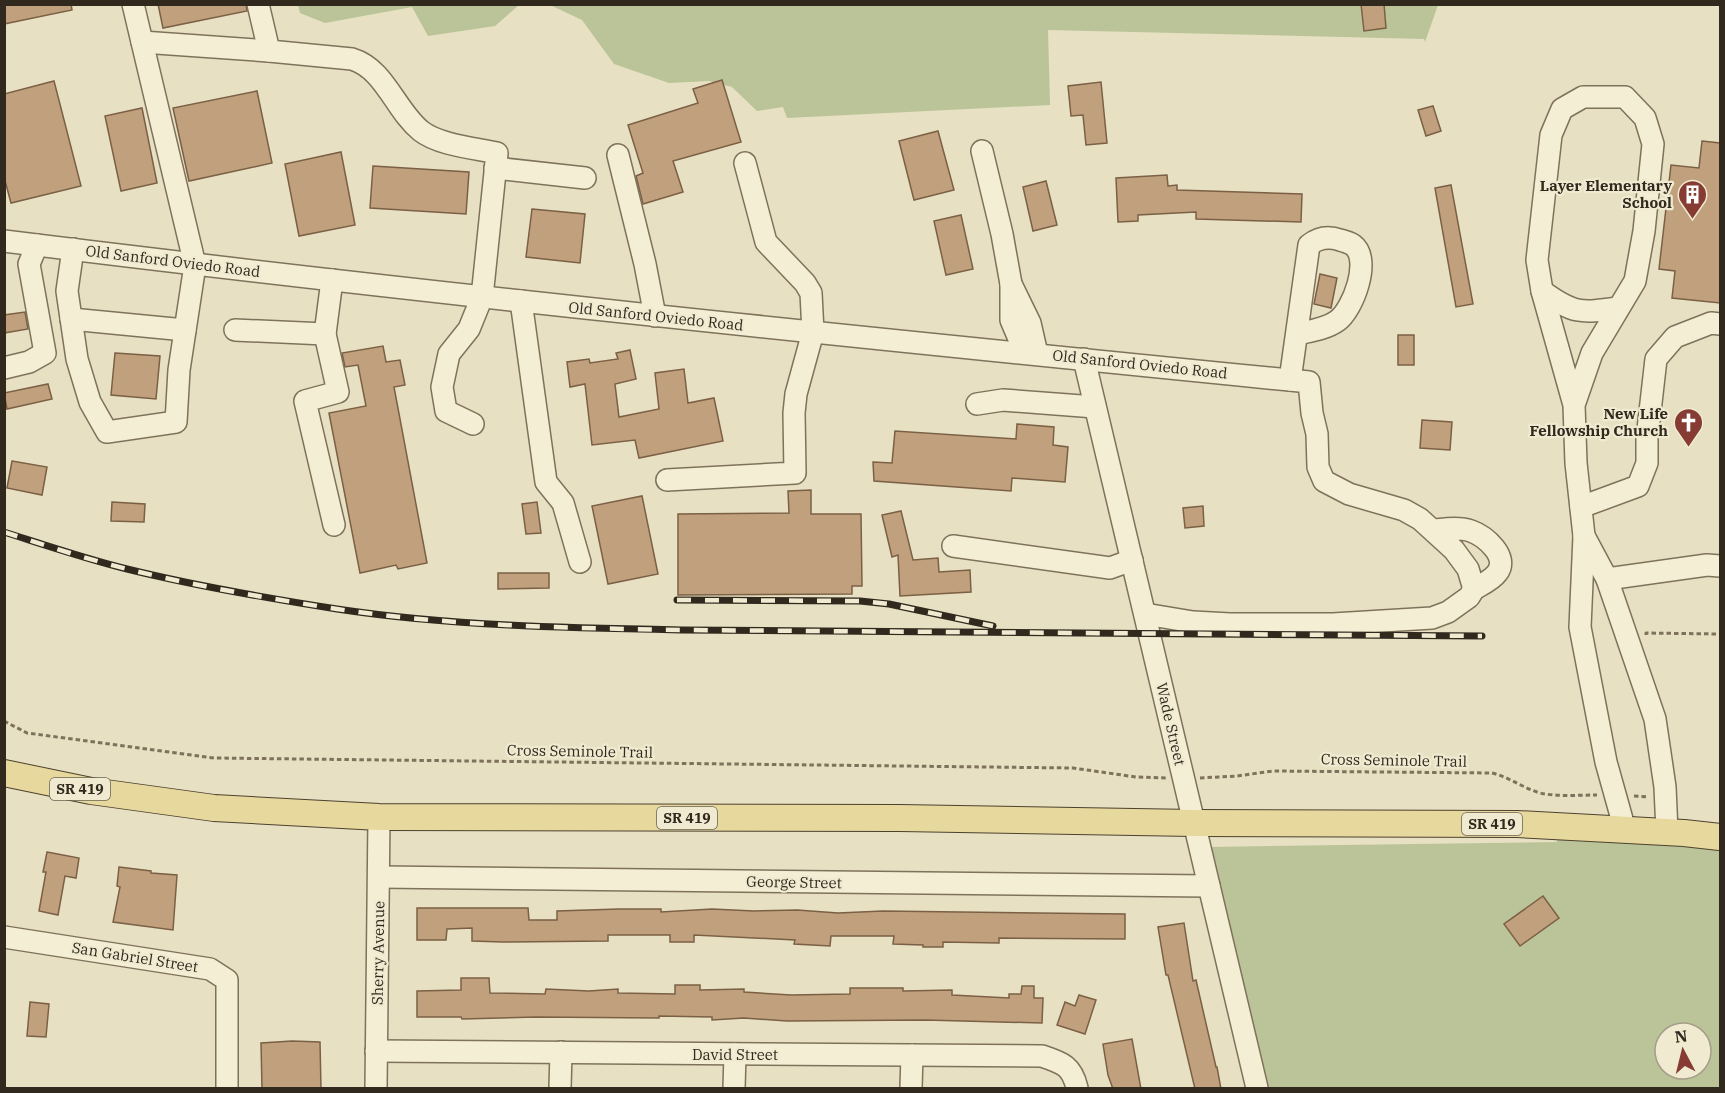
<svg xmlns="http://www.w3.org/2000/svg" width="1725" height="1093" font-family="'IBM Plex Serif',serif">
<rect width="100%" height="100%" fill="#e7e0c2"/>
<g fill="#bac498" fill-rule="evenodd">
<polygon points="298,5 298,4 519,5 495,26 428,36 412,7 325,23 300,13"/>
<polygon points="550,5 1438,5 1425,42 1424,39 1048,30 1050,105 787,118 783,107 757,111 732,87 709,81 669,83 614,64 582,20"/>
<path d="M1556 835 1720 846V1088H1265L1208 847 1557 842ZM1665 1033H1701V1069H1665Z"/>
</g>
<g fill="#c1a17d" stroke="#7b6045" stroke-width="1.5">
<polygon points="4,4 71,4 72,10 4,24"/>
<polygon points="158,4 246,4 247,11 163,28"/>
<polygon points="1361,4 1384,4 1386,28 1364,31"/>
<polygon points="722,80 741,142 673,161 683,192 643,204 636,176 643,173 628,125 698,103 693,89"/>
<polygon points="54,81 81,186 11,203 4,177 4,94"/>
<polygon points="1101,82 1107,143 1086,145 1083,115 1071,116 1068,86"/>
<polygon points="257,91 272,163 189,181 173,108"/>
<polygon points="1433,106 1441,131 1426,136 1418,110"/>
<polygon points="142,108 157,183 121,191 105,116"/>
<polygon points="938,131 954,190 914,200 899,141"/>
<polygon points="1702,141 1720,143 1720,303 1672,298 1675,271 1659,269 1671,165 1699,168"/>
<polygon points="341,152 355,225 299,236 285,164"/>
<polygon points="373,166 469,172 466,214 370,208"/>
<polygon points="1167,175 1168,186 1177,185 1177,190 1302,194 1301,222 1196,219 1196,212 1138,215 1138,221 1118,222 1116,178"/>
<polygon points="1046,181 1057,225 1033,231 1023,187"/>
<polygon points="1451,185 1473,304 1456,307 1435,188"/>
<polygon points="532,209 585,214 580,263 526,257"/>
<polygon points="961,215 973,269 946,275 934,221"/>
<polygon points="1320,274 1337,278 1331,308 1314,304"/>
<polygon points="25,312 28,329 4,333 4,315"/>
<rect x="1398" y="335" width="16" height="30"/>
<polygon points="383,346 386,362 400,360 405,385 394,387 427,563 398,569 396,565 360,573 329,413 366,406 358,365 345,367 342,353"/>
<polygon points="630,350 636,379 615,384 619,417 659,409 655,373 684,369 688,403 714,398 723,441 639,458 635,440 592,445 585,384 570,387 567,362 589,359 590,363 618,359 616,353"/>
<polygon points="115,353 160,356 156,399 111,395"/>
<polygon points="48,384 52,399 7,409 4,393"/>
<polygon points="1422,420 1452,422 1450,450 1420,448"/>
<polygon points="1017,424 1054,427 1053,445 1068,447 1065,482 1012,478 1011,491 874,481 873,462 892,463 895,431 1016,439"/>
<polygon points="12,461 47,467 42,495 7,488"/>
<polygon points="811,490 811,514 861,514 862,586 852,586 852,594 678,595 678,514 789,513 788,491"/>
<polygon points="642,496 658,574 608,584 592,506"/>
<polygon points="112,502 145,504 144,522 111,521"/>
<polygon points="537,502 541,533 526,534 522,504"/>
<polygon points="1203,506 1204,526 1185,528 1183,508"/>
<polygon points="901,511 913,560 938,558 939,572 970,570 971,592 900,596 898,555 892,557 882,515"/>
<polygon points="498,573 549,573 549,588 498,589"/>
<polygon points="47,852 79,858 76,878 65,876 58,915 39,911 46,872 43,872"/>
<polygon points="119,867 151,871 151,873 177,875 173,930 113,922 120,887 117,886"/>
<polygon points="1543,896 1559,918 1520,946 1504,924"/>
<polygon points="417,908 528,908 529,920 557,920 557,911 619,909 661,909 661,912 712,909 754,911 797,910 838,913 883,911 1125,914 1125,939 999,938 999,943 943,942 943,947 923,947 923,945 893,944 894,936 831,936 830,946 794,944 795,940 694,935 694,942 670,942 670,935 608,935 608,941 503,942 472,941 472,928 447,929 446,940 417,940"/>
<polygon points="1184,923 1193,981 1196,980 1216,1067 1217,1067 1221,1089 1195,1089 1168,975 1166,975 1158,927"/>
<polygon points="461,978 489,978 490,993 545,994 546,989 589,991 618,989 618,993 675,994 675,985 700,985 700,990 744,989 744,992 791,995 850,994 850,988 903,988 903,991 952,990 952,995 1009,998 1009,994 1021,994 1022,986 1034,986 1034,998 1043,998 1042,1023 925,1020 787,1021 744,1018 712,1020 712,1017 659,1016 659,1018 536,1017 462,1019 461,1017 417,1017 417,991 461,990"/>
<polygon points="1079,995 1096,1000 1085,1034 1057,1025 1065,1002 1075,1006"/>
<polygon points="30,1002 49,1004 46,1037 27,1036"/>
<polygon points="1132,1039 1141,1089 1113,1089 1108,1075 1103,1044"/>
<polygon points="292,1041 320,1042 321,1089 262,1089 261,1043"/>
</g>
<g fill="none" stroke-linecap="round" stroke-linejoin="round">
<defs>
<g id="minor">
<path d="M258 4 269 51 352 59C385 69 395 110 421 131 439 145 474 148 497 153L482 297 469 329 449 354 442 387 446 411 473 424"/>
<polyline points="142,42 269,51"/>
<polyline points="982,151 1002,234 1011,284"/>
<polyline points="618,155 645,264 655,316"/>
<polyline points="495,168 585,178"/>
<path d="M4 241C439 295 874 339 1309 382L1312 413 1317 434 1318 467 1324 481 1349 494 1404 510 1420 519 1454 550 1468 569 1474 589C1481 585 1492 580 1497 573 1510 557 1485 536 1471 531 1460 527 1445 529 1434 530"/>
<polyline points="73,249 67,291 77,359 90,402 107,432 176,422 179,370 195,265 133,4"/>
<path d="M1542 291C1573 314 1581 313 1618 308"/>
<polyline points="521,301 546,482 563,503 580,562"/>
<polyline points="71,319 185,330"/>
<polyline points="235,330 325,334 332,280"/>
<polyline points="325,334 338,392 305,401 334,525"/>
<polyline points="1025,353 1011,320 1011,284 1030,323 1037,354"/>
<polyline points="1084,359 1257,1088"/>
<polyline points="4,368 29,362 45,353 29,264 37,245"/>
<path d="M1290 380 1309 245C1319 237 1329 236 1340 240 1344 241 1350 243 1353 245 1372 259 1353 310 1337 321 1326 329 1310 331 1297 334"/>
<polyline points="977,404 1003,400 1095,407"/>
<polyline points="1574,405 1592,353 1635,281 1644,231 1653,144 1645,118 1625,97 1583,97 1562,109 1551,135 1537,260 1542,291 1574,405 1576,463 1584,536 1580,627 1606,762 1625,830"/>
<polyline points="667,480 795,473 794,413 796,394 813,332 811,293 805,283 766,242 745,163"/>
<polyline points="1581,507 1638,486 1647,463 1647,438 1656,359 1675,337 1711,323 1720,324"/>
<polyline points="1584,536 1607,579 1655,719 1665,787 1667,832"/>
<polyline points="953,546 1110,568 1132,560"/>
<polyline points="1607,579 1707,565 1720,566"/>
<polyline points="1145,614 1193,622 1230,624 1333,624 1432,618 1448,612 1469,597 1474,589"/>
<polyline points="380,877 1209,886"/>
<polyline points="4,937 210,969 227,980 227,1088"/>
<path d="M376 1051 1042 1056C1063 1063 1072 1066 1077 1088"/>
<polyline points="376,1088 379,817"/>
<polyline points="560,1088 561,1052"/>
<polyline points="734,1088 735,1054"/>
<polyline points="911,1088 912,1055"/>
</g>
<polyline id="major" points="4,773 91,791 214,808 379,817 900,818 1194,823 1517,824 1684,833 1720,837"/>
</defs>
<use href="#minor" stroke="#7f725c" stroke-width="24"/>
<use href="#major" stroke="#4d412f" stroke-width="28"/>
<g stroke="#7f725c" stroke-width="3" stroke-dasharray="4.5 3" stroke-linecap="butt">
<polyline points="1646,635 1646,633 1720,634"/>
<polyline points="4,721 27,733 214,758 1073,768 1136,777 1167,778"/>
<path d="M1200 778 1237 776 1273 771 1492 773C1509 777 1523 788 1540 793 1558 797 1579 795 1597 795"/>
<polyline points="1634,796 1648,797"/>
</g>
<use href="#minor" stroke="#f4eed4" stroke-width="21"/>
<use href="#major" stroke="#e7d89e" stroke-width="26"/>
<defs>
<g id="rail">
<path d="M4 532C45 545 86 559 127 569 196 586 266 598 337 609 450 626 567 628 682 630L1482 636"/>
<polyline points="677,600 860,601 889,604 993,626"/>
</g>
</defs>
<use href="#rail" stroke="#31291e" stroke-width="7"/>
<use href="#rail" stroke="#f0ead1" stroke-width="4.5" stroke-dasharray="14" stroke-linecap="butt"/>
</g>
<defs>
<symbol id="building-pin" viewBox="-11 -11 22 30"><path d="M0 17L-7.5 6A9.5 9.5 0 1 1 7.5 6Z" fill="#863c33" stroke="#f0ead1"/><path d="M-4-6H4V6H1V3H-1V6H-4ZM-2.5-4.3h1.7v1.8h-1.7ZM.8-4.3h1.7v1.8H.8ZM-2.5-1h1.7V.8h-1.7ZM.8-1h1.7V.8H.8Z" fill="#fff"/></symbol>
<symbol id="church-pin" viewBox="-11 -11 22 30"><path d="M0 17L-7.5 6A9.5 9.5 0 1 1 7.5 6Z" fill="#863c33" stroke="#f0ead1"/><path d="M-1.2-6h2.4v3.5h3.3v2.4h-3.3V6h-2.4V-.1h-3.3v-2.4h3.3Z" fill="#fff"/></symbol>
</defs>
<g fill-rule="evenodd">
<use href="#building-pin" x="1676" y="178" width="33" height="45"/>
<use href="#church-pin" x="1672" y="406" width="33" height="45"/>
</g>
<g text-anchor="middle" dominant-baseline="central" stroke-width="4.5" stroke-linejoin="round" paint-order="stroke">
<g fill="#f0ead1" stroke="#6a6354" stroke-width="1.5">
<rect x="50" y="778" width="60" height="22" rx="4.5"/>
<rect x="657" y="807" width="60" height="22" rx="4.5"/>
<rect x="1462" y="813" width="60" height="22" rx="4.5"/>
</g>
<g font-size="14" font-weight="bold" fill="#31291e">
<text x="80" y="789">SR 419</text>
<text x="687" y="818">SR 419</text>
<text x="1492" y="824">SR 419</text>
</g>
<g font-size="15" font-weight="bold" fill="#31291e" stroke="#f0ead1" text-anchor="end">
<text x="1672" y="185">Layer Elementary<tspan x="1672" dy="17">School</tspan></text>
<text x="1668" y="413">New Life<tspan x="1668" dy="17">Fellowship Church</tspan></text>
</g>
<g font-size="15" fill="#31291e" stroke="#f0ead1">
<text transform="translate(173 261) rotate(7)">Old Sanford Oviedo Road</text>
<text transform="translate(656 316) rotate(6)">Old Sanford Oviedo Road</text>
<text transform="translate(1140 364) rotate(6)">Old Sanford Oviedo Road</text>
<text transform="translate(1171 724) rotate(77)">Wade Street</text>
<text transform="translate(580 751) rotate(1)">Cross Seminole Trail</text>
<text transform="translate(1394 760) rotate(1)">Cross Seminole Trail</text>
<text transform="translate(794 882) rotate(1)">George Street</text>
<text transform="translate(378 953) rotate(-89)">Sherry Avenue</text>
<text transform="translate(135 957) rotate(9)">San Gabriel Street</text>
<text x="735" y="1054">David Street</text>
</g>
</g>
<rect width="1725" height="1093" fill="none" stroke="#31291e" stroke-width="12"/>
<g transform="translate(1683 1051) rotate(353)"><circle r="28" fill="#f0ead1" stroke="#a49d89" stroke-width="1.5"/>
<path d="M0-4.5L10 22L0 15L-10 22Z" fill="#863c33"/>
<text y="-9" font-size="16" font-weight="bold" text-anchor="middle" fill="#31291e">N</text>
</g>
</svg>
